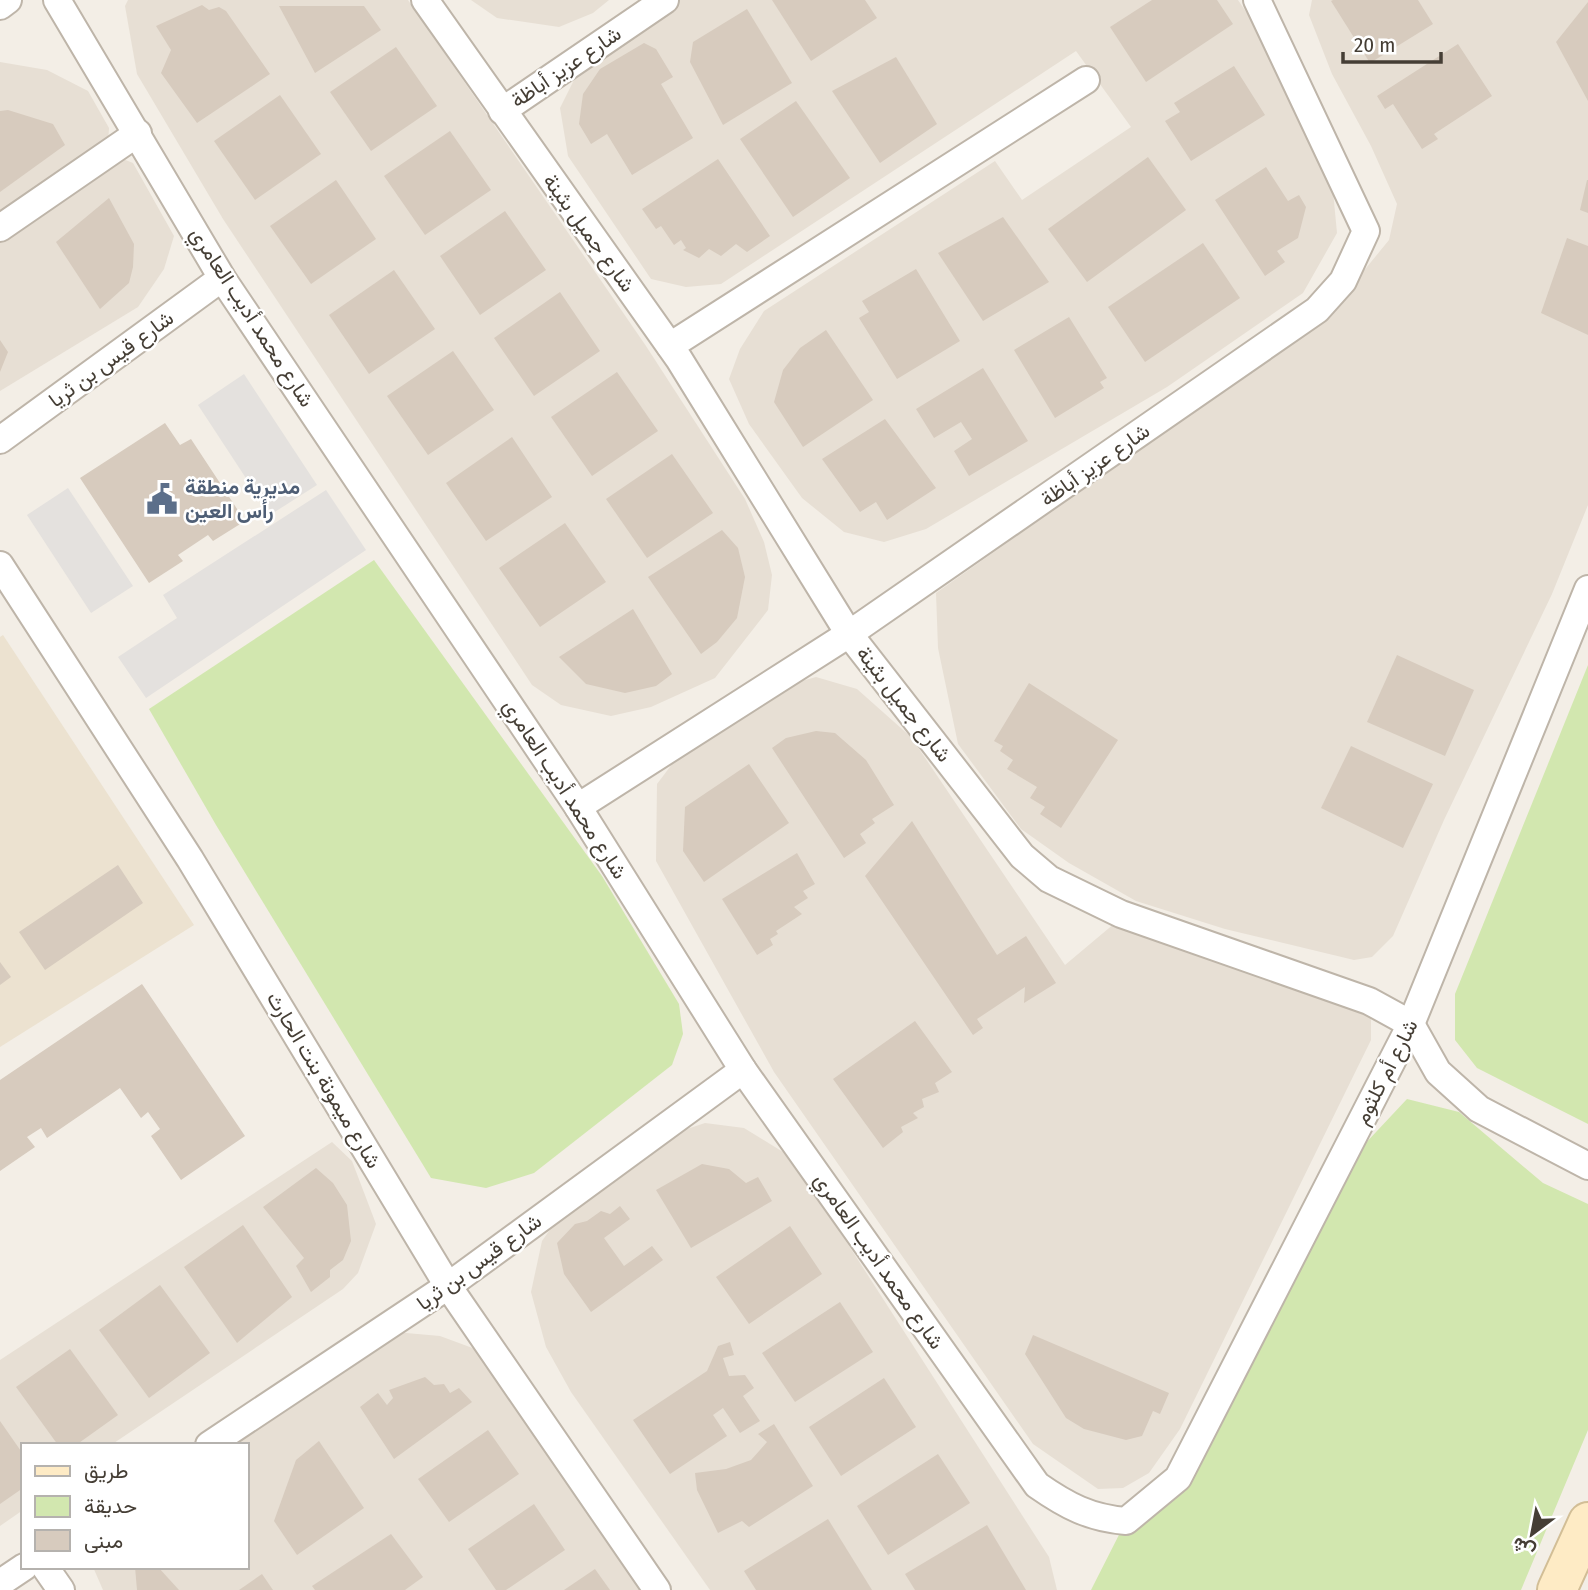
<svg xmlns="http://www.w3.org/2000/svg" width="1588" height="1590" font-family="'Fira Sans Condensed',Vazirmatn,sans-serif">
<rect width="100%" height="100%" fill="#f3eee6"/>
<g fill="#e7dfd4">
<polygon points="128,0 408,0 646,346 745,499 764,542 772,575 768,610 715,678 651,707 611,716 561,705 532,685 223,219 137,74 125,6"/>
<polygon points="471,0 609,0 593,13 559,27 497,18"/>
<polygon points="679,0 1238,0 1273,52 1331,170 1337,233 1303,293 1167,387 926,529 884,542 844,532 802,498 749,424 729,379 740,349 764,311 995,161 1022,200 1131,127 1076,51 721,284 686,287 651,279 568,156 560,108 577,74"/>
<polygon points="1312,0 1588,0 1588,505 1552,594 1444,820 1393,936 1372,957 1354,960 1225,929 1136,901 1069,863 1021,829 958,744 938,648 936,593 1326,317 1389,240 1397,204 1371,146 1332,74 1309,15"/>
<polygon points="0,62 47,70 88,91 109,128 108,144 0,217"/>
<polygon points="118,157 133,163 174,236 164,269 138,307 0,391 0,239"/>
<polygon points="816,677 857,689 911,737 1065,965 1115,923 1371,1009 1371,1040 1180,1429 1149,1473 1123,1488 1098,1489 1033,1444 774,1072 656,861 657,784 685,747 784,686"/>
<polygon points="705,1123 744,1128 783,1152 842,1235 1049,1557 1057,1590 710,1590 571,1392 546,1347 531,1292 542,1241 565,1208 660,1138"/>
<polygon points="332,1142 352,1161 376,1224 358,1273 343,1289 111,1445 23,1445 23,1510 0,1526 0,1360"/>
<polygon points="395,1332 440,1336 486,1353 652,1590 103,1590 93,1567 247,1567 247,1445 220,1445"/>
</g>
<polygon fill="#ece2d0" points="3,635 194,925 0,1047 0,637"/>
<g fill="#d2e7af">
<polygon points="374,560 602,876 679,1004 683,1034 672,1065 534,1173 486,1188 431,1178 216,825 149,709"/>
<polygon points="1588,665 1588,1124 1477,1068 1455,1040 1455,994"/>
<polygon points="1407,1099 1459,1112 1543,1183 1588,1204 1588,1430 1521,1590 1091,1590 1126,1521 1153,1501 1331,1180"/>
</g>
<g fill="#e4e1de">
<polygon points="244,374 317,485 270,515 198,405"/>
<polygon points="68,488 133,586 91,613 27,515"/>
<polygon points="326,490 366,550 146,698 118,657 177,618 163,595"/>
</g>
<g fill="#d7cbbe">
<polygon points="772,0 865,0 877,18 811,61"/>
<polygon points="1152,0 1217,0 1233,24 1146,82 1110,27"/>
<polygon points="1333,0 1418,0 1433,24 1370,63 1331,1"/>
<polygon points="1588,2 1588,101 1556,42"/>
<polygon points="202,5 209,10 219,7 226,11 270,74 197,123 161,73 171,50 156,26"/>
<polygon points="279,6 364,6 381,30 315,73"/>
<polygon points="747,9 792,83 723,125 690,62 693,42"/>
<polygon points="644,43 656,49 673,77 661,84 693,138 632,175 607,134 591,144 579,124 583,94 600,69"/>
<polygon points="1458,44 1492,96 1434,134 1438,139 1422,149 1393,104 1385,109 1377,96"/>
<polygon points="396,47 437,106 371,151 330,92"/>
<polygon points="896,57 937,124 880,163 832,91"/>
<polygon points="1234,66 1265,115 1191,161 1165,121 1180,112 1174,103"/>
<polygon points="280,95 321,154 255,200 214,141"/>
<polygon points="796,101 850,178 793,217 740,139"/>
<polygon points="8,110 53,124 65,145 0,192 0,111"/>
<polygon points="450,131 491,190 425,235 384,176"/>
<polygon points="1148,157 1186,210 1087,282 1048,229"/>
<polygon points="718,159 770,236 747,252 736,244 721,256 709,249 699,258 683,250 686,248 681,240 674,245 661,226 656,229 642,209"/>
<polygon points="1266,167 1288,201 1299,195 1306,207 1298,238 1277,251 1285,262 1265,276 1215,200"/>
<polygon points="336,180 376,239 311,284 270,226"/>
<polygon points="1587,180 1588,180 1588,213 1580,210"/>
<polygon points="109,198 134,244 133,267 129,283 100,309 56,242"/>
<polygon points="505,211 546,270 480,315 440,256"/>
<polygon points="1003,217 1049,282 983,321 938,253"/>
<polygon points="1567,238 1588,246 1588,335 1541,313"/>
<polygon points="1203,243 1240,298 1145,362 1108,307"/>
<polygon points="916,269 960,341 897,379 859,318 869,312 862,301"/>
<polygon points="394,270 435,329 369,374 329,315"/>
<polygon points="560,292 600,351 534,396 494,338"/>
<polygon points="1069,317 1107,378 1100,382 1104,388 1055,418 1014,350"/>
<polygon points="826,330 873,400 803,447 774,402 783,370 800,348"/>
<polygon points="0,340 8,352 0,372"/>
<polygon points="453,351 494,410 428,455 387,396"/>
<polygon points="983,368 1028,441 969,476 954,451 972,439 961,422 934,438 916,409"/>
<polygon points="617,372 658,431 592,476 551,417"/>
<polygon points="885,419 936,488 887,520 876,502 860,512 822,459"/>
<polygon points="165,423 180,445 191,439 245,521 213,541 208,535 178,555 183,561 149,583 80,478"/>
<polygon points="512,437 552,497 486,541 446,483"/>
<polygon points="672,454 713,513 647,558 606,499"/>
<polygon points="565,523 606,582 540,627 499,568"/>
<polygon points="722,530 738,548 745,577 737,618 717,642 701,654 648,577"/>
<polygon points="633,609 672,674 656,686 625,693 586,684 559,657"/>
<polygon points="1397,655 1474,690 1445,756 1367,722"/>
<polygon points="1029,683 1118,740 1061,828 1040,814 1045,807 1030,798 1037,787 1007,769 1013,760 1000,751 1003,746 994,741"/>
<polygon points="816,731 835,733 866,760 894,805 872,819 875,823 860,834 866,843 844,858 772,748 786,738"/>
<polygon points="1351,746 1433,784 1403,848 1321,808"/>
<polygon points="749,764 789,823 704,882 683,851 685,807"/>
<polygon points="912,821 997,955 1026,936 1056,983 1024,1003 1025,987 977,1019 983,1028 973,1035 865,876"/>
<polygon points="797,853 815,884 803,891 808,898 794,907 802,914 776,931 778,934 770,939 773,945 757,955 722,899"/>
<polygon points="118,865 143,903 45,970 19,932"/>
<polygon points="0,962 11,977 0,985"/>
<polygon points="142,984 245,1136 181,1180 151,1136 160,1129 148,1112 141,1118 120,1088 47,1138 41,1128 27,1137 35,1147 0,1171 0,1080"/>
<polygon points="915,1021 952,1072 935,1083 939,1092 922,1099 924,1107 913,1113 918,1118 901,1127 903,1132 883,1148 833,1079"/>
<polygon points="702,1164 729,1169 746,1183 758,1177 772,1201 691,1248 656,1190"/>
<polygon points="316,1168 333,1183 347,1205 351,1241 343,1260 330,1270 330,1277 311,1292 296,1266 304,1258 263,1207"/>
<polygon points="620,1206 630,1219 604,1238 624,1266 652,1246 663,1260 591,1312 564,1274 557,1243 575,1224 587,1221 601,1211 610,1214"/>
<polygon points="243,1225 292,1297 237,1343 184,1267"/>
<polygon points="790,1226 822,1274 749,1324 716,1277"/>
<polygon points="160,1285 210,1353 149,1398 99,1330"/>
<polygon points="840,1302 873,1352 795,1402 762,1353"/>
<polygon points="1033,1335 1169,1393 1160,1414 1153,1411 1142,1436 1126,1440 1084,1429 1066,1418 1025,1354"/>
<polygon points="730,1342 734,1355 723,1358 729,1376 745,1375 754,1388 743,1396 760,1421 740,1433 723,1408 713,1415 727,1436 670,1474 633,1420 707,1371 718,1346"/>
<polygon points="70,1349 118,1415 76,1445 58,1445 16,1387"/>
<polygon points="425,1377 434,1385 444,1384 450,1393 459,1388 472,1402 394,1459 360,1407 378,1393 387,1405 393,1398 389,1390"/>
<polygon points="884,1378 916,1427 841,1476 809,1427"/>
<polygon points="0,1421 23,1454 23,1488 0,1504"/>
<polygon points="774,1424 813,1486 749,1527 742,1521 718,1533 697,1490 695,1473 726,1469 751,1460 767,1442 758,1434"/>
<polygon points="488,1430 519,1474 449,1522 418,1479"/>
<polygon points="319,1441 364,1508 297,1555 274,1521 296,1460"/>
<polygon points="938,1454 970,1503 888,1555 857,1506"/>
<polygon points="534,1504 565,1550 506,1590 496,1590 468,1549"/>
<polygon points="828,1519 872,1590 756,1590 744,1571"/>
<polygon points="987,1525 1026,1590 915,1590 905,1574"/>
<polygon points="391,1534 423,1577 405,1590 315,1590 312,1586"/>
<polygon points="135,1567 158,1567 179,1590 137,1590"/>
<polygon points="595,1569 610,1590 564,1590"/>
<polygon points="262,1574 273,1590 239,1590"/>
</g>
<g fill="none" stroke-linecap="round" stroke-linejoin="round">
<defs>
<g id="minor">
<path d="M57 0 222 278 578 807 743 1070 1037 1485C1067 1506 1090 1518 1126 1521L1178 1478 1411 1024 1588 589"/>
<polyline points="425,0 679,359 849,634 1022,856 1049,879 1121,914 1369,1001 1411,1024 1438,1072 1479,1109 1588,1166"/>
<polyline points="0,6 8,0"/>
<polyline points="502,111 665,0"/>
<polyline points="0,228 138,133"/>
<polyline points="670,346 1086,80"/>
<polyline points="0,440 222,278"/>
<polyline points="0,565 190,859 448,1286 657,1590"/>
<polyline points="578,807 849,634 1317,310 1343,281 1366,231 1257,0"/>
<polyline points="209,1445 448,1286 743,1070"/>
<polyline points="45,1567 61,1590"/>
<polyline points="0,1583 24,1567"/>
</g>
<polyline id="secondary" points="1557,1590 1588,1522"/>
</defs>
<use href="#minor" stroke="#beb5a9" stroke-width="30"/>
<use href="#secondary" stroke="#d2be96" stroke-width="42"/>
<use href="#minor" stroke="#fff" stroke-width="26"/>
<use href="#secondary" stroke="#feebc5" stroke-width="38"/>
</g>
<defs>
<symbol id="civic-bare" viewBox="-9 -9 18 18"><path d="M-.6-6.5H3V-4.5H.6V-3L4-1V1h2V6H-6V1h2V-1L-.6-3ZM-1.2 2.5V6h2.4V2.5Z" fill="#5c6f8a" stroke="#fff" stroke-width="2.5" paint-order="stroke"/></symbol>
</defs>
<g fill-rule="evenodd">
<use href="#civic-bare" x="140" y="477" width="44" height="44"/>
</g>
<g text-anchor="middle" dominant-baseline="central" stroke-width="5" stroke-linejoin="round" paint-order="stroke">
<g font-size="21" fill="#453e35" stroke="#fff">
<text transform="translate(566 67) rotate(-34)">شارع عزيز أباظة</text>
<text transform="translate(589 233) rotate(54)">شارع جميل بثينة</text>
<text transform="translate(252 317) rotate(57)">شارع محمد أديب العامري</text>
<text transform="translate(111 359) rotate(-36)">شارع قيس بن ثريا</text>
<text transform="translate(1095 465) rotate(-35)">شارع عزيز أباظة</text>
<text transform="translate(904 704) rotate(52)">شارع جميل بثينة</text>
<text transform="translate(565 789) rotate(57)">شارع محمد أديب العامري</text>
<text transform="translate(1386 1072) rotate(-63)">شارع أم كلثوم</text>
<text transform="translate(324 1080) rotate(59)">شارع ميمونة بنت الحارث</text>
<text transform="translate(879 1261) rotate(55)">شارع محمد أديب العامري</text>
<text transform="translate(479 1262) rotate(-36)">شارع قيس بن ثريا</text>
</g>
<g font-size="21" font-weight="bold" fill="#4e5e75" stroke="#fff" text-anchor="start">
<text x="185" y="487">مديرية منطقة<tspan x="185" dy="24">رأس العين</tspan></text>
</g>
</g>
<rect x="21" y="1443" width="228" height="126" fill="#ffffff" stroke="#b5b2ae" stroke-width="2"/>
<rect x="35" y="1466" width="35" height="10" fill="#feebc5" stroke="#b5b2ae" stroke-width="2"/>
<text x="84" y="1478" font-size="21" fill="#453e35">طريق</text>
<rect x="35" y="1496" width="35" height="21" fill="#d2e7af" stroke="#b5b2ae" stroke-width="2"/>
<text x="84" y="1513" font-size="21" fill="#453e35">حديقة</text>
<rect x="35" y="1530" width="35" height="21" fill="#d7cbbe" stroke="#b5b2ae" stroke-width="2"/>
<text x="84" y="1548" font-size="21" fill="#453e35">مبنى</text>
<g transform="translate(1532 1534) rotate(212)" stroke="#ffffff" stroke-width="5" paint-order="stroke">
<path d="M0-5L12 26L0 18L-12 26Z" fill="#453e35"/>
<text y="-10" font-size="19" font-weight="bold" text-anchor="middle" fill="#453e35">ش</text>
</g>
<path d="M1343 52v10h98v-10" fill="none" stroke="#453e35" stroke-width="3.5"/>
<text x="1354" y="52" font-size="21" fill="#453e35" stroke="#ffffff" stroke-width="5" paint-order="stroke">20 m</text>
</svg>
